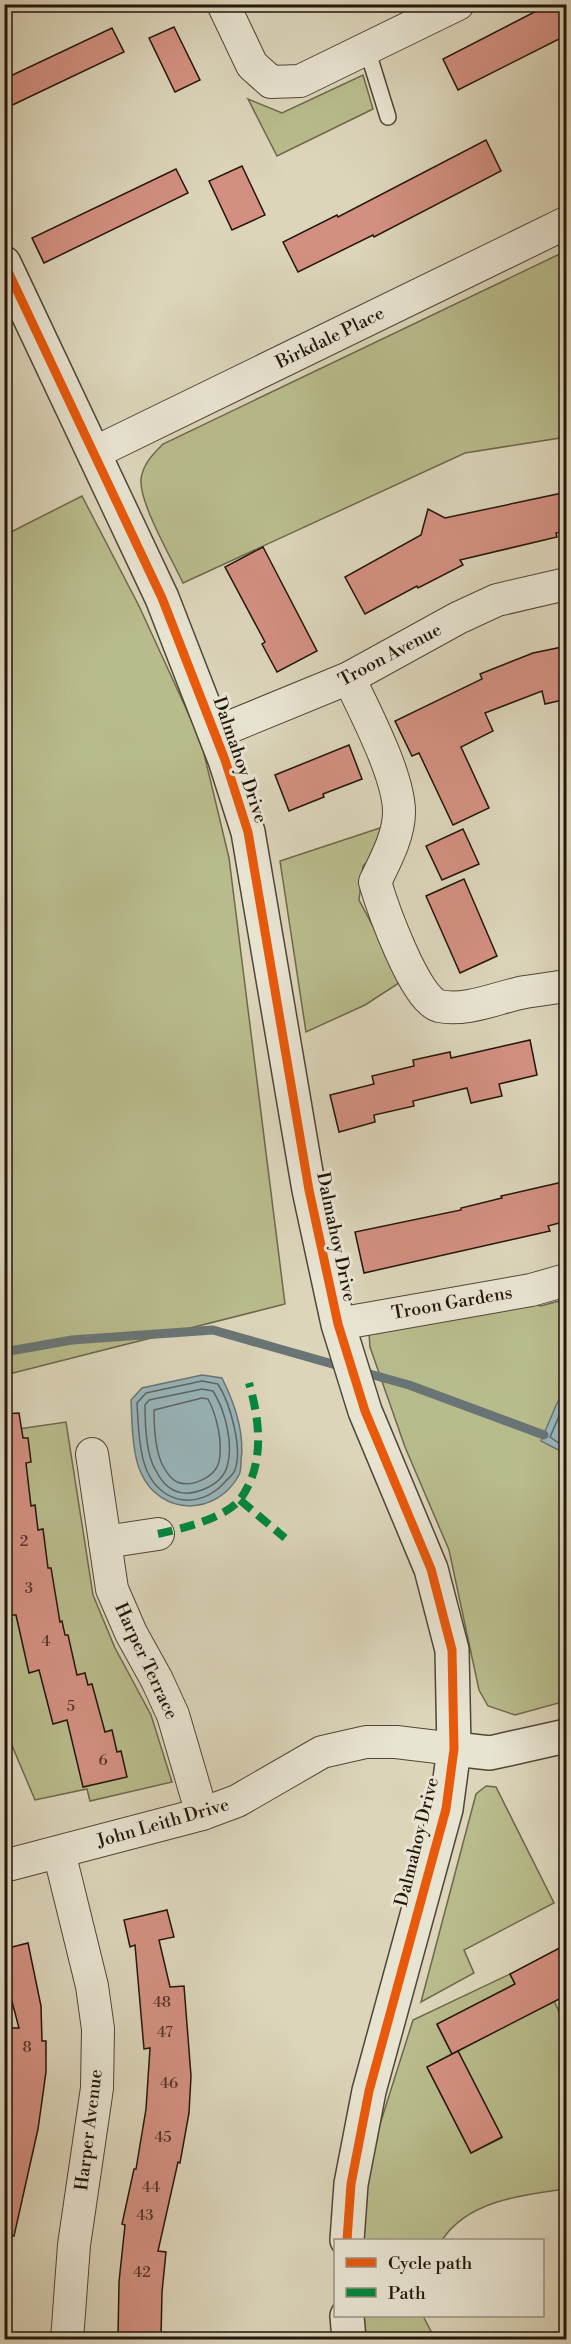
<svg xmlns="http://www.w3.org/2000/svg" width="571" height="2344" font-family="'Libre Bodoni',serif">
<rect width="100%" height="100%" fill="#dcd5ba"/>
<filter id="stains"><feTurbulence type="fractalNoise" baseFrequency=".00333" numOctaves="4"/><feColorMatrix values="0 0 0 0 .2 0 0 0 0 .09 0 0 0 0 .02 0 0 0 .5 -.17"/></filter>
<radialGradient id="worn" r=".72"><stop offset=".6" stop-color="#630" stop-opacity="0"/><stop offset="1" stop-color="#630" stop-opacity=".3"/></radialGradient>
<g fill="#b8bb8b" stroke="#6e684b" stroke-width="1.5">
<polygon points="363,75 373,109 277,156 248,99 282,113"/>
<path d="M566 251V437L465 453 183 583C172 559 139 503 141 479 143 464 153 454 163 444Z"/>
<polygon points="82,496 139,606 201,741 229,858 285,1304 5,1375 5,535"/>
<polygon points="386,826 379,849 363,866 359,900 402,981 365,1005 306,1032 280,861"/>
<polygon points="566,1299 566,1701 515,1715 488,1706 479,1690 449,1550 405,1447 370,1347 369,1333 523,1301 541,1306"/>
<polygon points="66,1422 93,1595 115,1648 151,1715 172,1782 90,1801 87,1789 35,1800 5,1729 5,1431"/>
<polygon points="486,1786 496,1787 554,1903 464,1950 474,1973 421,2002 476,1794"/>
<path d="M510 1974 515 1984 437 2025 452 2054 427 2067 471 2153 502 2138 458 2051 553 1999 566 2026V2189C523 2195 469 2200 442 2240H361L370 2156 413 2020Z"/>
<polygon points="363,2316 423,2316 435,2339 366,2339"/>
</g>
<g fill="#98b5bb" stroke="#697575" stroke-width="1.5">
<path d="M202 1375 222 1378C235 1404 245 1432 241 1461 241 1466 241 1471 239 1475 217 1516 161 1517 141 1473 132 1454 132 1421 131 1400L142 1388Z"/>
<polygon points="566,1388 566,1454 541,1441 557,1403"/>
</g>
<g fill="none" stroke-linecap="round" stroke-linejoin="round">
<g stroke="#5e6563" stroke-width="1.5">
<path d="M202 1381 218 1384C230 1403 244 1451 234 1472 232 1476 227 1479 225 1482 200 1510 162 1505 147 1471 139 1453 138 1422 137 1403L146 1393Z"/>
<path d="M202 1389 213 1391C225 1410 234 1444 227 1467 221 1486 191 1499 173 1490 165 1486 159 1477 155 1469 146 1454 145 1423 145 1405L149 1400Z"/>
<path d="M202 1398 208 1399C217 1416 223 1443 219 1462 215 1477 192 1488 177 1482 171 1479 165 1470 162 1464 155 1449 154 1426 154 1410Z"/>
<polyline points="566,1400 550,1437 566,1448"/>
</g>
<g stroke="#697575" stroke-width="9">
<polyline points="4,1352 72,1340 213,1330 343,1367"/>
<polyline points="359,1371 409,1385 544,1435"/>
</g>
</g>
<g fill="#d39081" stroke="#23150b" stroke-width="1.5">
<polygon points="550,4 567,4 567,35 458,90 443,59"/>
<polygon points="174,27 200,80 175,92 149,38"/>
<polygon points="112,28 124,52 4,109 4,79"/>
<polygon points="486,140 501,171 374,237 373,235 298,272 283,242 337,215 338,217"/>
<polygon points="242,166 265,215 232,230 209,181"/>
<polygon points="176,169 188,193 44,263 32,238"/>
<polygon points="567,492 567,531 556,533 557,537 460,560 463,565 418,588 417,586 365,614 345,577 421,535 428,509 445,518"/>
<polygon points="263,547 317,651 277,672 262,644 265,642 225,567"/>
<polygon points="567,646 567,699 545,704 542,691 485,713 493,731 461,747 489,808 453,825 419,753 412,756 395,721 482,679 480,674 533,653"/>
<polygon points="349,745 362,779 323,794 324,797 289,811 275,775"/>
<polygon points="463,829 479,864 442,880 426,846"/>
<polygon points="464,879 497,956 460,973 426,896"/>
<polygon points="530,1040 537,1075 499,1084 502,1096 471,1103 467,1088 413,1101 414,1106 374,1115 375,1122 339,1132 330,1095 374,1084 372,1076 414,1066 413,1060 450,1052 451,1058"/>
<polygon points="567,1181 567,1221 548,1226 550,1231 364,1273 355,1232 461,1210 461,1208 502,1198 501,1196"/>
<polygon points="19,1413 23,1438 28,1438 31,1462 26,1463 31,1506 35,1505 38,1530 43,1529 48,1568 51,1568 60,1622 62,1621 65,1635 68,1635 77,1675 85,1673 88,1685 92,1684 105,1732 112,1730 117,1752 121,1751 127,1777 83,1787 67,1720 53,1724 39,1670 29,1673 16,1615 11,1615 4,1577 4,1414"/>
<polygon points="167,1910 174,1937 159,1940 170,1987 184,1986 191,2076 189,2113 180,2163 178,2162 158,2251 166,2252 162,2292 161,2337 118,2336 119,2282 125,2225 122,2224 134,2169 136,2169 146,2109 150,2048 144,2049 135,1945 130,1947 124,1920"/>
<polygon points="28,1943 41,2006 42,2041 46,2041 46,2072 38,2129 14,2236 4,2235 4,2086 8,2087 7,2028 19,2028 6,1979 4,1979 4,1949"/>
<polygon points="567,1944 567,1995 452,2054 437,2024 515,1984 510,1974"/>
<polygon points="458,2051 502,2137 471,2153 427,2067"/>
</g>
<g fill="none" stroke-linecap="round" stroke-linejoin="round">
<defs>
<polyline id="service" points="367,49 388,117"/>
<g id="minor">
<polyline points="223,4 252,65 271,82 300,81 458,4"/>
<polyline points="94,453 566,223"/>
<path d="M349 678C365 712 399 776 399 812 399 836 385 861 375 882 382 906 415 1000 439 1006 467 1012 498 997 525 992 539 990 553 988 566 986"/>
<polyline points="215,733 349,678 458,618 497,600 566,584"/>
<polyline points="338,1324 531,1290 566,1280"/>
<polyline points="92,1454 112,1589 131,1633 157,1680 173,1715 202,1814"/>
<polyline points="105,1542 158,1534"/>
<polyline points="59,1852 92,1986 98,2029 97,2088 74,2245 67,2340"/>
<polyline points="4,1866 202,1814 237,1801 322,1752 366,1742 396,1742 454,1749"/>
</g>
<g id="tertiary">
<polyline points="4,263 162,598 225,760 248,832 309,1190 338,1324 365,1411 431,1569 452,1650 454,1749 446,1809 369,2091 351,2184 347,2240"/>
<polyline points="454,1749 490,1753 566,1736"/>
<polyline points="347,2316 349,2340"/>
</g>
</defs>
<use href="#service" stroke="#514537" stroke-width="18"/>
<use href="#minor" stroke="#514537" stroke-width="34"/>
<use href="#tertiary" stroke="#514537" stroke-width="36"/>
<use href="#service" stroke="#e8e4d2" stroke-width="15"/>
<use href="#minor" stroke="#e8e4d2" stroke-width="32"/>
<use href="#tertiary" stroke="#e8e4d2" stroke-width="33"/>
<g stroke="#00873e" stroke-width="8" stroke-dasharray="15 8" stroke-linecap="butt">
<polyline points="240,1500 285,1538"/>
<path d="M158 1534C180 1529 227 1518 241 1498 265 1464 260 1421 249 1383"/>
</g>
<defs>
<polyline id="cycleway" points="4,263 162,598 225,760 248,832 309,1190 338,1324 365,1411 431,1569 452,1650 454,1749 446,1809 369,2091 351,2184 347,2240"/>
</defs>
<use href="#cycleway" stroke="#e8e4d2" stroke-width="13"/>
<use href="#cycleway" stroke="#e8590c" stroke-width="9"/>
</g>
<g text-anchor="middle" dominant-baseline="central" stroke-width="6" stroke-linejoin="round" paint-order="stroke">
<g font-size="15" fill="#4f3428">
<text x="24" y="1541">2</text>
<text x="29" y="1588">3</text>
<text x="46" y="1641">4</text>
<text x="71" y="1706">5</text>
<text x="103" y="1760">6</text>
<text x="162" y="2002">48</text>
<text x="165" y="2032">47</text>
<text x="27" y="2047">8</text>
<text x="169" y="2083">46</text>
<text x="163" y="2137">45</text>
<text x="151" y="2187">44</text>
<text x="145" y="2215">43</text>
<text x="142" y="2272">42</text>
</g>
<g font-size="18" fill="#23150b" stroke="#e8e4d2">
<text transform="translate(330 338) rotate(-26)">Birkdale Place</text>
<text transform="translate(390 655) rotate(-28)">Troon Avenue</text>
<text transform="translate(240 760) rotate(71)">Dalmahoy Drive</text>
<text transform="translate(336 1237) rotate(78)">Dalmahoy Drive</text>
<text transform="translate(452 1303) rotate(-10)">Troon Gardens</text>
<text transform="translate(146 1661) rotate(65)">Harper Terrace</text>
<text transform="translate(163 1823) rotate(-16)">John Leith Drive</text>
<text transform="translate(417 1842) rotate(-76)">Dalmahoy Drive</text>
<text transform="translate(89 2130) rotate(-83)">Harper Avenue</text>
</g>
</g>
<rect width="571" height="2344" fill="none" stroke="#dcd5ba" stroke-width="24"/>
<rect x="6" y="6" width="559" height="2332" fill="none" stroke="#23150b" stroke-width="3"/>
<rect x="12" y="12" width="547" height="2320" fill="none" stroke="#23150b" stroke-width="1.5"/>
<rect x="334" y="2239" width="210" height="78" fill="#e8e4d2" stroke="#999182" stroke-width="1.5"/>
<rect x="346" y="2258" width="30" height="9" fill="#e8590c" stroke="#999182" stroke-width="1.5"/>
<text x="388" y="2269" font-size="18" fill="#23150b">Cycle path</text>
<rect x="346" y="2288" width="30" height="9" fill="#00873e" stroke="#999182" stroke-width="1.5"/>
<text x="388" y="2299" font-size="18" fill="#23150b">Path</text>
<rect width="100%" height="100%" filter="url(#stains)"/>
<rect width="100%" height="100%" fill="url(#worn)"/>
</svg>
